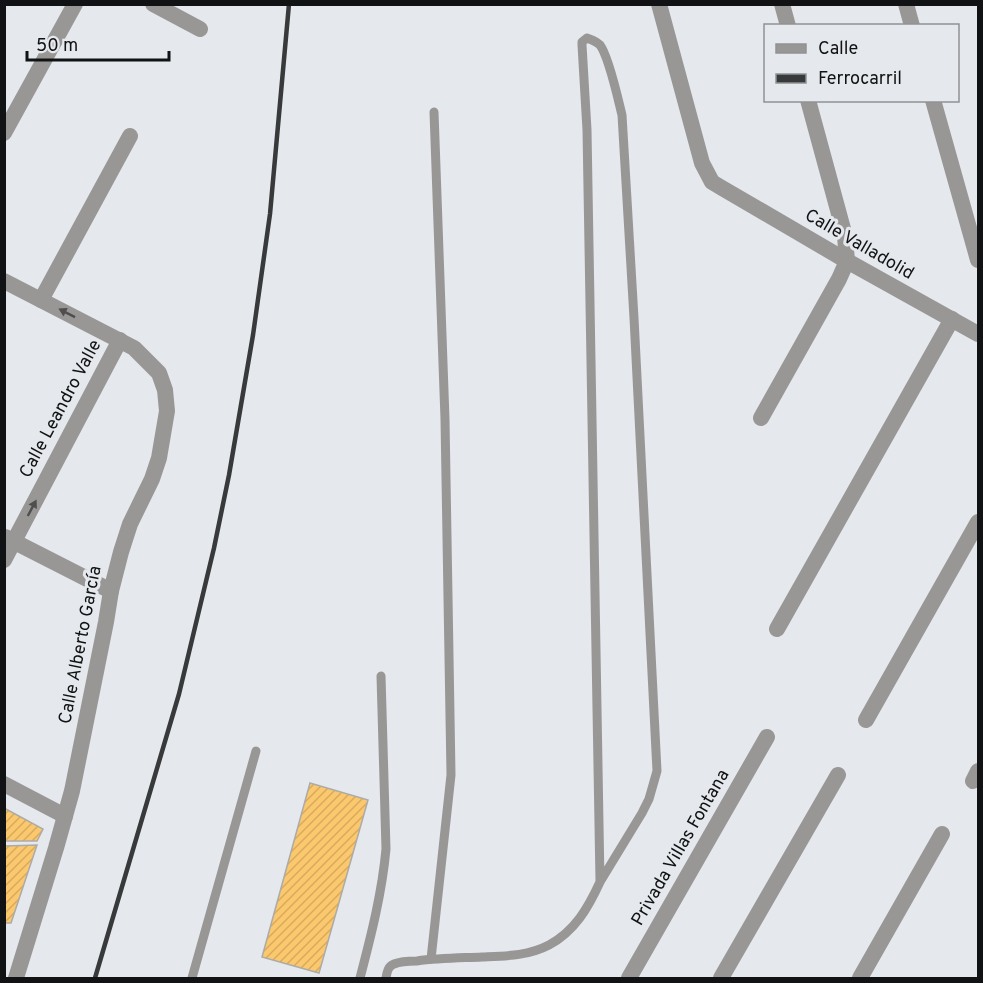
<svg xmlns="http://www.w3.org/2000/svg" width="983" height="983" font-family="Overpass,sans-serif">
<defs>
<pattern id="building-hatch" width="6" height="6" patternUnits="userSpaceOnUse" patternTransform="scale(1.5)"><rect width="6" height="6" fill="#fcc86e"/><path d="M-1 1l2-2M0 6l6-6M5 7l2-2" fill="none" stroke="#d7ab5e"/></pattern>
</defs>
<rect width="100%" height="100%" fill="#e5e8ec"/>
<g fill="url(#building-hatch)" stroke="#adaba7" stroke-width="1.5">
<polygon points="310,783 368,800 319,973 262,957"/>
<polygon points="4,808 43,829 37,841 4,841"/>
<polygon points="37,845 11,923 4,923 4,846"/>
</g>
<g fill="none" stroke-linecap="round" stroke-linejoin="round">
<g stroke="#999796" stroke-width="9">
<polyline points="431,959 451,775 445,419 434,112"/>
<polyline points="192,978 256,751"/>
<path d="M360 978C371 936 382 893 386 849L381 676"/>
<path d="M386 978C387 972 388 966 394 964 401 961 410 961 417 961 439 958 460 958 482 957 505 956 528 956 549 945 575 931 588 908 600 882L587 130 582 45V42L587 38C592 40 596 41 600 45 609 57 618 99 622 115L634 318 657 771 649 799 642 813 600 882"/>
</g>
<g stroke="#999796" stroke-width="16">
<polyline points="153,4 200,29"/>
<polyline points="659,4 702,163 712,182 722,188 847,261 978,334"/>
<polyline points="782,4 788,26"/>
<polyline points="906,4 912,26"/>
<polyline points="933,100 978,260"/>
<polyline points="4,133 75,4"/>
<polyline points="4,281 134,348 159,373 165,390 167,411 159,458 152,479 130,524 121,552 111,591 106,622 72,791 56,848 16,978"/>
<polyline points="41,300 130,136"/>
<polyline points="761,418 839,279 847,261 845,236 808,100"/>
<polyline points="5,537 111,591"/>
<polyline points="4,560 120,340"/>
<polyline points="777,629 952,319"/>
<polyline points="866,720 978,522"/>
<polyline points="973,781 978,771"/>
<polyline points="4,784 65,816"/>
<polyline points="629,978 767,737"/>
<polyline points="721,978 838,775"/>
<polyline points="860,978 942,834"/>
</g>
<polyline stroke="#37393a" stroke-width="4.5" points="95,978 179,694 214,548 229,475 253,335 270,214 289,4"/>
</g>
<defs><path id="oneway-solid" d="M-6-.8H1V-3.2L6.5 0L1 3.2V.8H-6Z" transform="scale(1.5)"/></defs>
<g fill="#4e4e4e">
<use href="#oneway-solid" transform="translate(67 313) rotate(-153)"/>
<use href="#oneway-solid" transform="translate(32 508) rotate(-62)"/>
</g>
<g text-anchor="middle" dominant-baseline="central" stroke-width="6" stroke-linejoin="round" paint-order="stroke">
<g font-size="18" fill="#111213" stroke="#e5e8ec">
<text transform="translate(859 245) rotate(30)">Calle Valladolid</text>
<text transform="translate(61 409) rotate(-62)">Calle Leandro Valle</text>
<text transform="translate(81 645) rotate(-79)">Calle Alberto García</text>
<text transform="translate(681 848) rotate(-60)">Privada Villas Fontana</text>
</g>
</g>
<rect width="983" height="983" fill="none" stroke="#111213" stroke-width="12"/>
<rect x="764" y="24" width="195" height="78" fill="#e5e8ec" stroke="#909295" stroke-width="1.5"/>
<rect x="776" y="44" width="30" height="9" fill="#999796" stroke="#909295" stroke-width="1.5"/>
<text x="818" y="54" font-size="18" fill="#111213">Calle</text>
<rect x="776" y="74" width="30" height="9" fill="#37393a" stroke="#909295" stroke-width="1.5"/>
<text x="818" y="84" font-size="18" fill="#111213">Ferrocarril</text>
<path d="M27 51v9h142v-9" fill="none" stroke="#111213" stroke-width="3"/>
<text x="36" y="51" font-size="18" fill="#111213" stroke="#e5e8ec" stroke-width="4.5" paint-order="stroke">50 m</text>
</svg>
